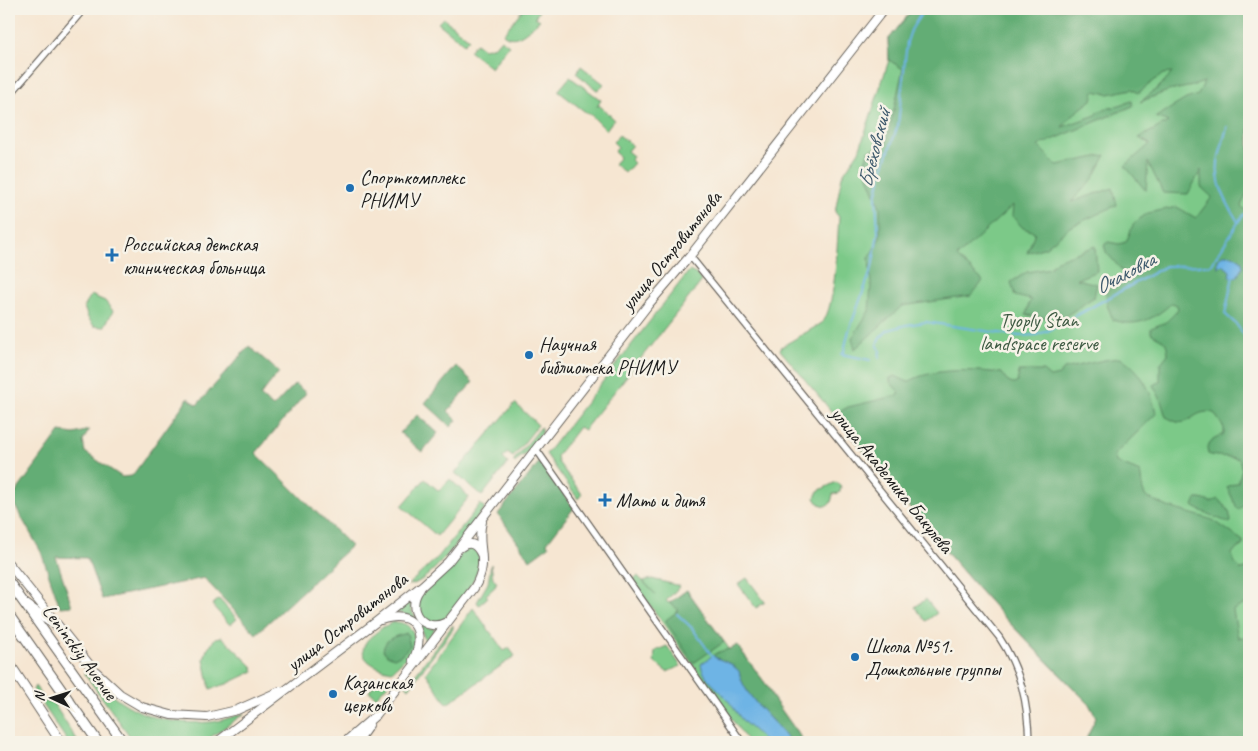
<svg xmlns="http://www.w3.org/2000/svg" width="1258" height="751" font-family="Caveat,sans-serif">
<rect width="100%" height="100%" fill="#f7f3e8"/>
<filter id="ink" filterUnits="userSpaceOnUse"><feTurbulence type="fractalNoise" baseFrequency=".02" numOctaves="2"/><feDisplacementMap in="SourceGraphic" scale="10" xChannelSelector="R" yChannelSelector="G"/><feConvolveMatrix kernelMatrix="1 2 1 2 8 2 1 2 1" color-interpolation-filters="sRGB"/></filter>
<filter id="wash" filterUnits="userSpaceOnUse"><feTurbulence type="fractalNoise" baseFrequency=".0096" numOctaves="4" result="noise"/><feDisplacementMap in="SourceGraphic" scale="20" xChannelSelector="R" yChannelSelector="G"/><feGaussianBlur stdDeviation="1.12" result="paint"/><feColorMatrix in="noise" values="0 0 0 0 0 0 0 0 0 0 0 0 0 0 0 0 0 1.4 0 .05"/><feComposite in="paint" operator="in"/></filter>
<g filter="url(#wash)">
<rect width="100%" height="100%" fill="#f6e6d2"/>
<g fill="#7bc988" stroke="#4c7252">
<path d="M523 9 525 10 526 9H540L535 17 540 20C529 29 516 45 503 34Z"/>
<path d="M913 9H1249V742H1085L1096 717 1089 704C1042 657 996 611 954 561 895 491 839 419 780 350L781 347 822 323C836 307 837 241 839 217L835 212 842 176 859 151 889 60 888 40Z"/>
<polygon points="443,18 469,39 464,44 438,23"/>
<polygon points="501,39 509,45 491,68 469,51 476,43 484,49 495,46"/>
<polygon points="581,66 604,84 598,91 576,73"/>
<polygon points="570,77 601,100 597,107 599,105 614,119 606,130 591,115 588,114 558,91"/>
<polygon points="619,135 632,145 627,151 633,156 631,160 634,163 625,173 614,164 620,157 614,152 618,147 613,142"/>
<polygon points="689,271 696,274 702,281 584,430 579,427 557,456 558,462 582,494 578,499 546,454"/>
<polygon points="91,295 105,301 113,311 104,327 94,326 88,318 84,307"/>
<polygon points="515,403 538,425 513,457 507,453 503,458 508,463 482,496 455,473"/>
<polygon points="541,427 542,433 524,456 522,455 515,463 513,461"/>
<polygon points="425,479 439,491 450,479 469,497 437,536 402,506"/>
<polygon points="836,482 840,485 841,489 839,493 833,494 831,503 826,506 819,504 815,498 818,491"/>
<path d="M480 504 485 508C471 524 428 587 408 585L439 556Z"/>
<path d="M469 548H473C474 550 476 552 478 554 486 572 455 607 444 619 434 625 428 621 420 615L417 603 420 596 445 574 462 553Z"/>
<polygon points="491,564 493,578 497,583 495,584 496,586 486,595 488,597 479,605 477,602 488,583"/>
<polygon points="638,576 655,594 643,581 652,579 680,586 666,601 669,603 687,590 730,650 737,645 768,687 773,698 804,742 748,742 632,580"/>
<polygon points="747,578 765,602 756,608 738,584"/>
<polygon points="219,599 237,619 230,625 212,605"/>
<polygon points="926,599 937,613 926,621 915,607"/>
<path d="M410 601C410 615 421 627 435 629L425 642C421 624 414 616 396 612Z"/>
<polygon points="473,608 504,651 509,648 515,656 447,704 426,673"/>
<path d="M392 622C406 621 416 629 414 643 414 646 414 648 412 651 410 654 395 668 392 671 379 669 355 660 366 642 370 636 379 631 384 626L386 627Z"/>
<polygon points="453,625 453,629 409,688 406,686"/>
<polygon points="222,637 252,666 254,671 227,684 210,689 204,659 207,649 211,645 215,638"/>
<polygon points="667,646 681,666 667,672 654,662 655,651"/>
<path d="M87 670C121 710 158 726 211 722 222 721 234 716 245 713L204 742H134L84 673Z"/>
<polygon points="381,680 386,680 388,684 376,697 369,691 377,682"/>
<polygon points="35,686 47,703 52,701 78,742 68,742 33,690"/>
</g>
<g fill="#64ad74" stroke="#406448">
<path d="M913 9H1249V191L1246 195 1241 206 1249 214V509L1245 504 1238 510 1227 487 1238 482 1242 469 1239 459C1228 455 1218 458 1208 454L1207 447 1213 440 1224 434V428L1214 413C1194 408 1191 426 1177 422 1173 421 1169 418 1166 417L1160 398 1153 385 1160 381V364L1168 354C1167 338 1162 341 1151 333V328L1166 322 1178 310 1177 305 1172 303C1154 319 1138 328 1113 320L1107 305 1106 293 1112 285 1124 280 1125 274 1106 252 1104 245 1108 242 1119 244 1126 242 1134 223 1148 213 1177 207 1196 218 1212 197 1201 187V170L1188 194 1163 193 1148 162 1146 191 1125 166 1150 144 1139 138 1168 122 1156 117 1186 99 1198 95 1204 82 1193 86 1168 91 1140 102 1159 87 1172 73 1163 74 1138 93 1132 89 1109 94 1094 91 1092 100 1075 113 1062 127 1096 115 1097 112 1132 101 1133 106 1038 146 1057 165 1106 155 1093 179 1071 202 1113 188 1117 205 1070 227 1046 247 1027 253 1035 232 1023 228 1012 216 1013 205 957 257 983 281 971 296 902 306 855 349 852 338 869 311 871 284 869 258 880 237V207L864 166 868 151 886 144 903 69 889 60 888 40Z"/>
<polygon points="1095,246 1097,271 1077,279 1097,284 1094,297 1060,320 1026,315 1029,303 1032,300 1015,296 1011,282 1027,272 1050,268 1057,260"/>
<polygon points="249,346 279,372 260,396 273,407 295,384 306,393 256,453 351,546 256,634 204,578 102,599 87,558 56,557 72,606 60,607 41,552 11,499 60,432 74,434 89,430 83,441 85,452 122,477 132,476 188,398 197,405"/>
<path d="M1120 358C1139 366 1153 393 1156 414L1114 455 1116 462 1140 472 1143 491 1146 497 1168 507 1213 520 1243 541V545L1234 551 1232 554 1234 563 1241 570 1246 569 1249 566V602L1233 610 1238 638 1245 637 1249 640V742H1085L1096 717 1089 704 1002 615 954 561 835 414 848 407 899 395V392L890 382V378L895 376 908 382C933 367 974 370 1002 373L1008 382 1013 384 1017 383 1019 371H1043L1050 377 1059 375 1064 369 1104 360Z"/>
<polygon points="456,366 473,382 448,411 457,420 451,427 425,403"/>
<polygon points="417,415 438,433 422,452 400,433"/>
<polygon points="540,461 574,508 547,543 549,546 530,560 498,514"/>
<path d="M1196 499H1201L1211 502 1218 499 1229 511 1231 521 1230 523C1224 521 1197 510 1193 506Z"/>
<polygon points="687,590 724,642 695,662 693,662 666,622 666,620 679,610 669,603"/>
<path d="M407 633 410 646 402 654 394 658 387 655 383 650C386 637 394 637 407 633Z"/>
<path d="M737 645 768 687 773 698 804 742H790C775 720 743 697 738 671L731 664 712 656C723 648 728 652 737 645Z"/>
</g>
<g fill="#6eb4e5" stroke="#456880">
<polygon points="1222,255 1233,255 1241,260 1243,266 1237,277 1229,277 1230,271 1223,265 1218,267 1218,260"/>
<path d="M712 656 731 664 739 671C743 697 775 720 790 742H764C759 734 752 729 745 723 738 716 733 706 726 698 717 687 703 679 701 664Z"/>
</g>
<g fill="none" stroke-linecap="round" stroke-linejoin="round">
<g stroke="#6eb4e5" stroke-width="2">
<path d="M1227 127C1224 139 1220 151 1218 162 1215 184 1227 203 1238 222"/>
<polyline points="1233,276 1225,314 1236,324 1249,342"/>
<polyline points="841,354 870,360"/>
<polyline points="843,355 849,330 872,268 878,233 876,197 882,171 898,125 907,42 911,30 924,9"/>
<polyline points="879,358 880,350 877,344 880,338 888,330 906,325 926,322 1019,336 1036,335 1050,330 1166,266 1211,265 1243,215 1249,213"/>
<polyline points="677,614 692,628 713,657"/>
</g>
</g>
</g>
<g filter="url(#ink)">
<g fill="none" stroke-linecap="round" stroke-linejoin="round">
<defs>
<g id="street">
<polyline points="9,96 84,9"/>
<path d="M690 256 999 637C1021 670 1028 703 1029 742"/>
<polyline points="536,449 742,742"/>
</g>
<g id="secondary">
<path d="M461 547C470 540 477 545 481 554"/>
<polyline points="9,564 93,669 120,694 142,707 171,715 207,717 237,710 280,691"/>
<path d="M420 589C404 610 424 634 447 622"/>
<polyline points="26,604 55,625"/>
<path d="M381 620C414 609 427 632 413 660"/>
<polyline points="217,742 376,622 423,585 448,562 648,305 690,256 884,9"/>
<path d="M345 742 376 715 474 588C491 560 475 547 482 522"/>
<polyline points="357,742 369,725"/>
</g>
<g id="primary">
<polyline points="9,582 123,742"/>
<polyline points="9,615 98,742"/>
<polyline points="9,663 61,742"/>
</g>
</defs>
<use href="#street" stroke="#68635c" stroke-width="8"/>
<use href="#secondary" stroke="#68635c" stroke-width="10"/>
<use href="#primary" stroke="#68635c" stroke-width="11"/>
<use href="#street" stroke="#fff" stroke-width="5.5"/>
<use href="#secondary" stroke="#fff" stroke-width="8"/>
<use href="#primary" stroke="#fff" stroke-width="9"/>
</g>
</g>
<g fill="#1f6fb2" stroke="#f7f3e8" stroke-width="2">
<circle cx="350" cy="188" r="5"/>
<path d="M109.5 247.5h5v5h5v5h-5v5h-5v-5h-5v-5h5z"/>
<circle cx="529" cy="355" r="5"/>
<path d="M602.5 492.5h5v5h5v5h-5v5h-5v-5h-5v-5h5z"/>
<circle cx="855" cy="657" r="5"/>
<circle cx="333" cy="694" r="5"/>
</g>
<g text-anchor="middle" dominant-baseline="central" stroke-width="5" stroke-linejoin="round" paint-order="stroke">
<g font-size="20" fill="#1c1c1c" stroke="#f7f3e8" text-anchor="start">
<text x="360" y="177">Спорткомплекс<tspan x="360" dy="23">РНИМУ</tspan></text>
<text x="123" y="244">Российская детская<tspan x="123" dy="23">клиническая больница</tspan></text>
<text x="539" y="344">Научная<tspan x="539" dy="23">библиотека РНИМУ</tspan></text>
<text x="616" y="500">Мать и дитя</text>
<text x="865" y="646">Школа №51.<tspan x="865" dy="23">Дошкольные группы</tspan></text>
<text x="343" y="682">Казанская<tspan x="343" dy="23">церковь</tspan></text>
</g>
<g font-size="20" fill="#1c1c1c" stroke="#f7f3e8">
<text transform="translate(671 251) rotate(-51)">улица Островитянова</text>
<text transform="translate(892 480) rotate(51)">улица Академика Бакулева</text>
<text transform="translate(347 622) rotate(-38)">улица Островитянова</text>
<text transform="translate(80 652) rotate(54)">Leninskiy Avenue</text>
</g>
<g font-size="20" fill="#3d5942" stroke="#f7f3e8">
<text x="1039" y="320">Tyoply Stan<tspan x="1039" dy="23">landspace reserve</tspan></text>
</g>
<g font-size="21" font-style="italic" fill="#3d596c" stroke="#f7f3e8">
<text transform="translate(874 148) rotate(-76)">Брёховский</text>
<text transform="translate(1125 273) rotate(-28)">Очаковка</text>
</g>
</g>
<rect width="1258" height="751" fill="none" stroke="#f7f3e8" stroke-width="30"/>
<g transform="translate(52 698) rotate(274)" stroke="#f7f3e8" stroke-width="4" paint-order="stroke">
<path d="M0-4L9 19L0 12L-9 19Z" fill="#1c1c1c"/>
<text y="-8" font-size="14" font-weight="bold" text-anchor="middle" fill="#1c1c1c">N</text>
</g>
</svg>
